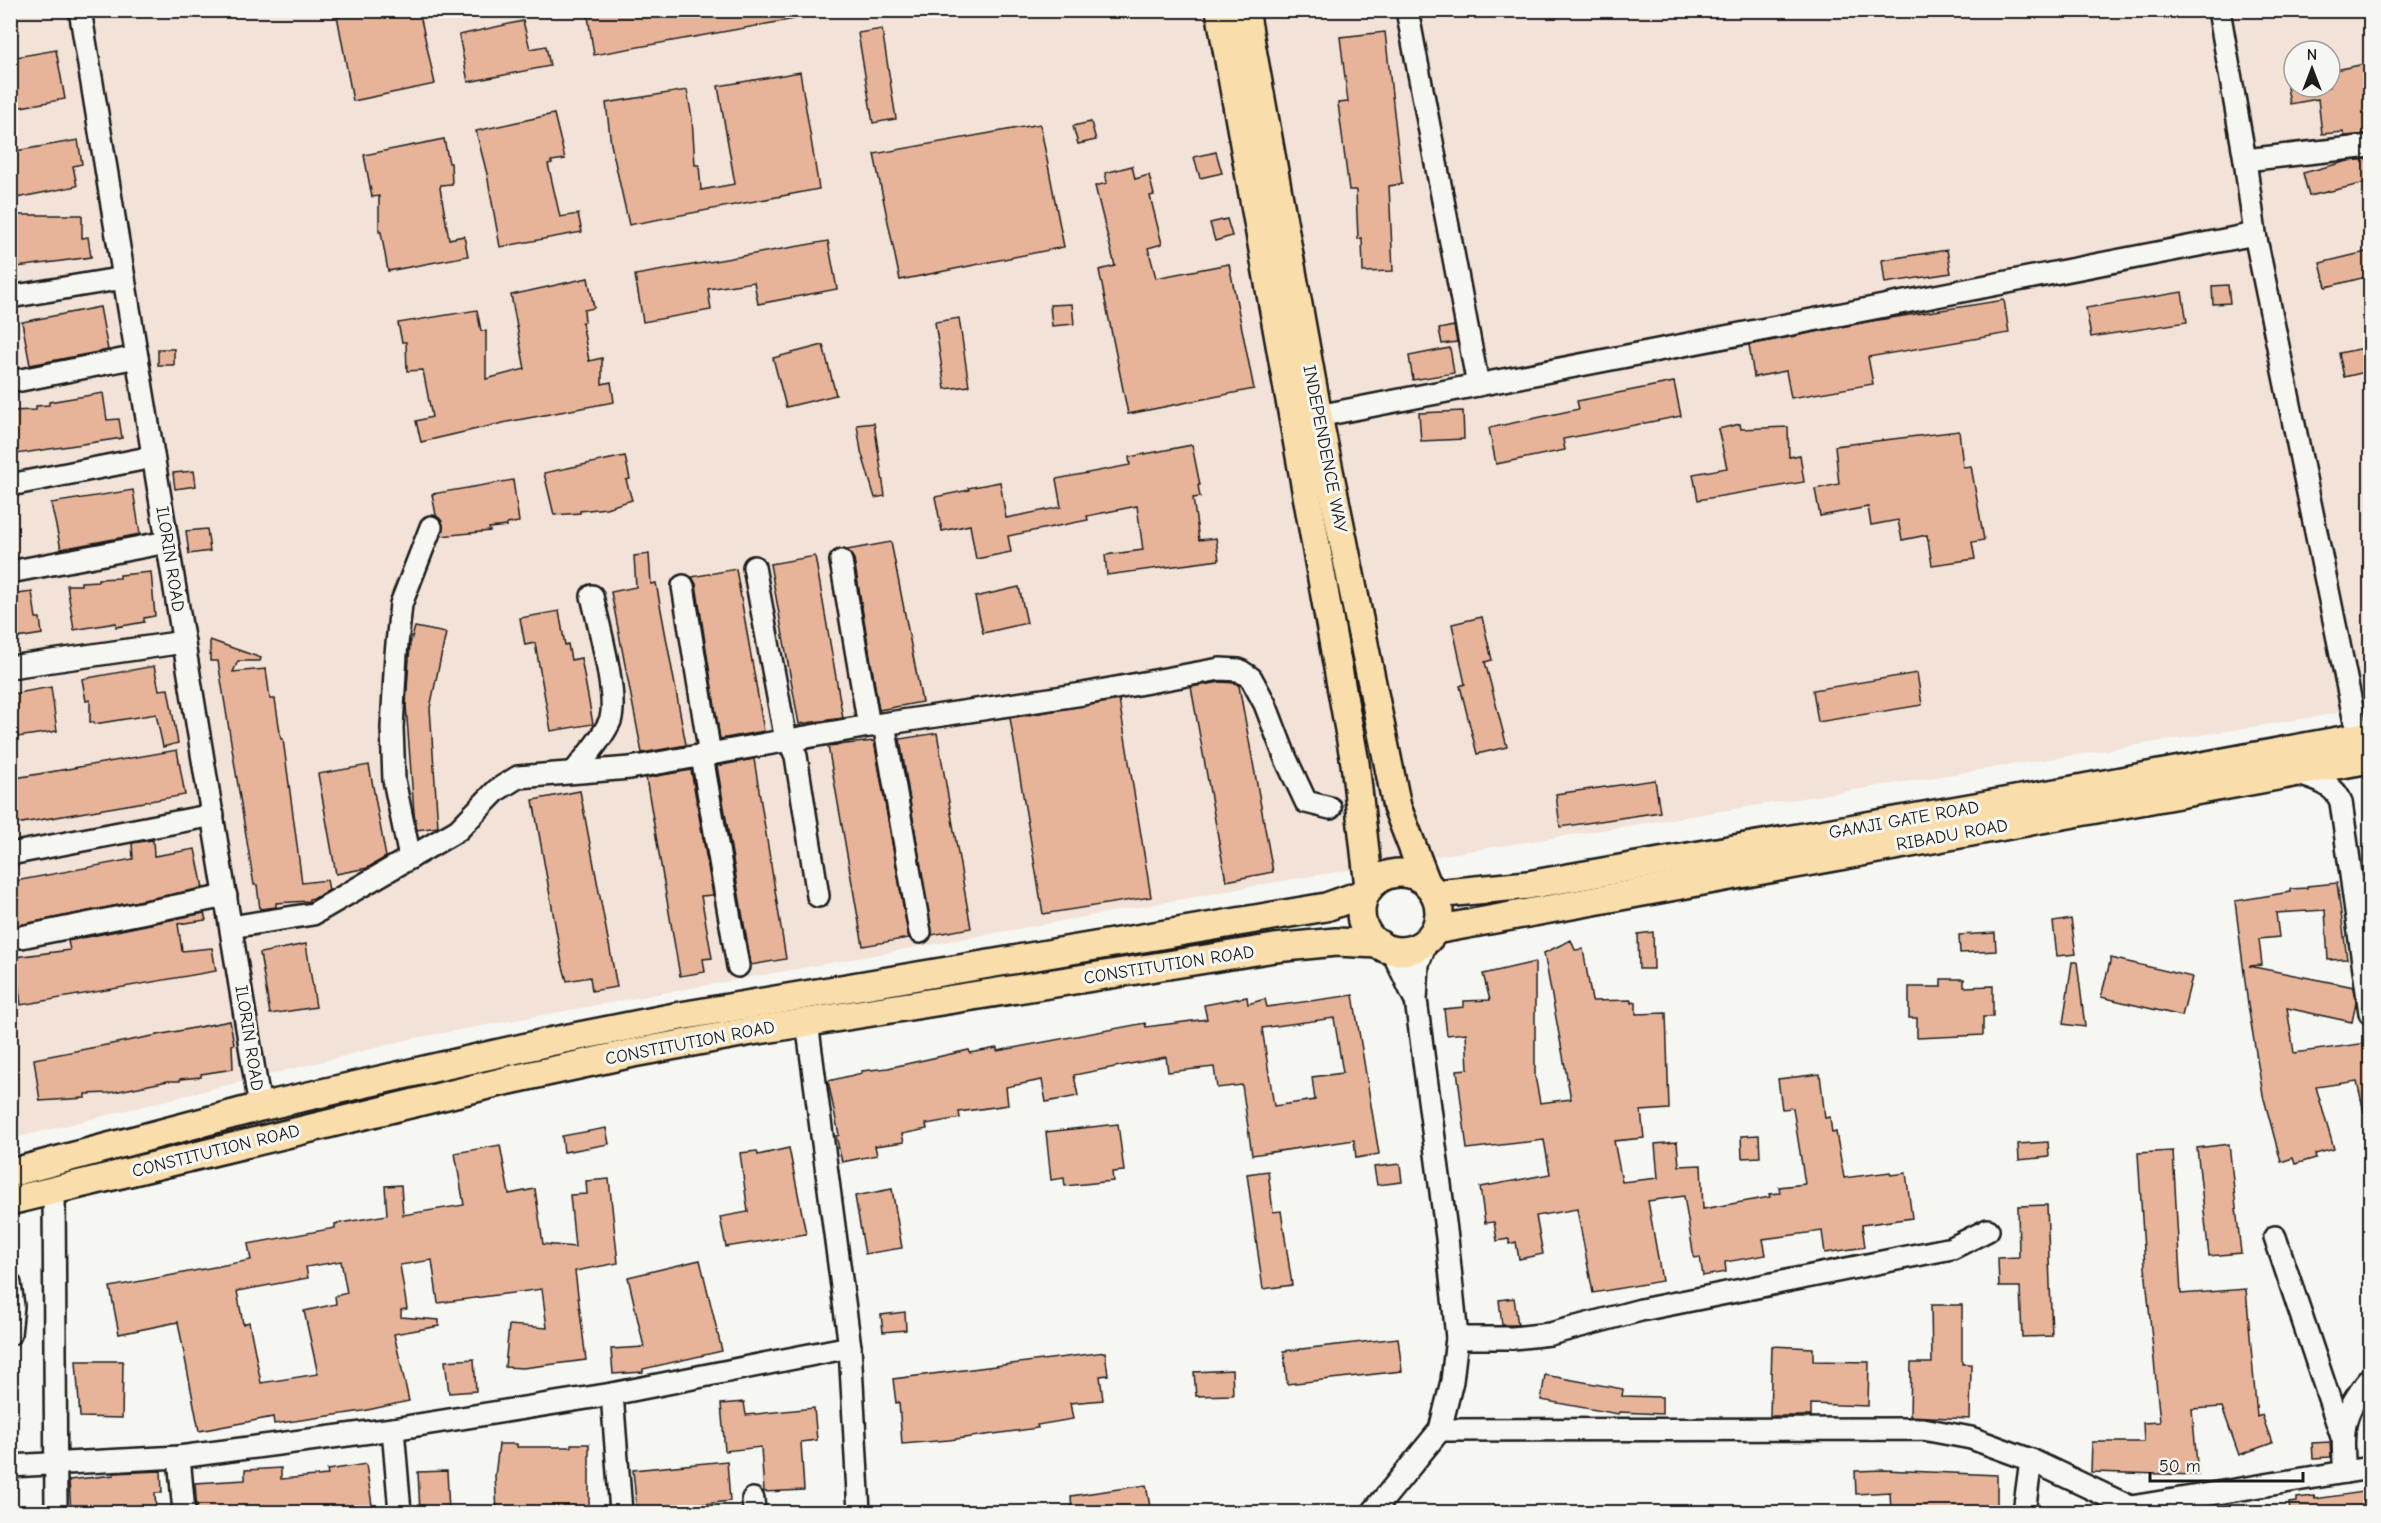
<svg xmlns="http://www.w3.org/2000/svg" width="2381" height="1523" font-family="'Comic Neue',sans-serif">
<rect width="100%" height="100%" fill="#f6f6f2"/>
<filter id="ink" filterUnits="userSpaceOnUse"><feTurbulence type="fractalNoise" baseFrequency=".0167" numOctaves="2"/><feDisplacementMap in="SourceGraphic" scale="12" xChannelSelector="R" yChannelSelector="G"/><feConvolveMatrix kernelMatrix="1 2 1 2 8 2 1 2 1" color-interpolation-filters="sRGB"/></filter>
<g filter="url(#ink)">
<path fill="#f2e2d7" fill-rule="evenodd" d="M10 11H2370V708L1299 878 415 1038 11 1139ZM2294 51H2330V87H2294Z"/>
<g fill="#e7b499" stroke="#1c1c1c" stroke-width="1.5" fill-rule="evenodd">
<polygon points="336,10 419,10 435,84 353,101"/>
<polygon points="587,10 794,10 794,19 594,55"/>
<polygon points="523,21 530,49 546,46 550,66 468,82 459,35"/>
<polygon points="882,29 896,119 873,123 858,33"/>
<polygon points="1385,32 1402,184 1389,186 1393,271 1363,272 1362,238 1358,239 1356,190 1349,190 1338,103 1348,102 1340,37"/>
<polygon points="56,50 65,99 10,109 10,83 15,82 10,58"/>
<polygon points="2370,63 2370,134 2344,136 2343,132 2322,134 2318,99 2290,104 2287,87 2330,87 2330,71"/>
<polygon points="800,72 819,189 629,225 611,144 606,103 687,90 692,118 695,165 699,165 701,190 735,184 718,86"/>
<polygon points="554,114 565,159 551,161 552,163 548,164 560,217 578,214 582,232 500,247 487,174 476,131"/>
<polygon points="1091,122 1096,140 1078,144 1073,126"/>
<polygon points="1040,124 1064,247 900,280 874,154"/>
<polygon points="444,139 449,163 451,163 452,184 441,185 440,188 449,239 464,236 468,256 388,271 381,232 379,232 379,196 372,197 364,155"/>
<polygon points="78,140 82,164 73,166 77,186 16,198 15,176 10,177 10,152"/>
<polygon points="1216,152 1222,173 1200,178 1194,157"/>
<polygon points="2370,159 2370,182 2309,196 2303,173 2348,161"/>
<polygon points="1132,166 1135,179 1149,175 1154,195 1150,196 1162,244 1148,248 1156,278 1229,264 1254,389 1128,414 1099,270 1115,266 1095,186 1107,183 1105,173"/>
<polygon points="16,215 82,215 82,238 88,237 91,257 10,268 10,224 17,224"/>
<polygon points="1227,219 1232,236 1215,241 1210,223"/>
<polygon points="828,241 837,289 758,304 754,282 708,289 711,310 643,322 635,275"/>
<polygon points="1947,250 1951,273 1885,283 1882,260"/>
<polygon points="2370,251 2370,276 2326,287 2320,263"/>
<polygon points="588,278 594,308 584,310 585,322 582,322 589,361 602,358 602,384 611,382 614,402 507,422 421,442 416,421 432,417 423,370 407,371 406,342 402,342 398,323 477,310 481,331 486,331 486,379 525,369 511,295"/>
<polygon points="2228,285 2230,303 2213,304 2212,286"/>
<polygon points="2182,292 2187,322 2091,337 2086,308"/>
<polygon points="2004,300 2009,333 1868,357 1873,384 1791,398 1786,371 1754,377 1749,345 1872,321"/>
<polygon points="1072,304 1074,324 1052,326 1050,305"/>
<polygon points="100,307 108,350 30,365 22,322"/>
<polygon points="959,318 969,386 945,389 935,322"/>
<polygon points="1454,326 1457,342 1442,344 1439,329"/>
<polygon points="823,345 836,395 786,407 773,358"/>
<polygon points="2370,347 2370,371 2344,377 2339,353"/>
<polygon points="1450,348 1454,373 1413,380 1409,356"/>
<rect x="158" y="349" width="16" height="16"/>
<polygon points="1674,382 1681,416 1563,439 1565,450 1496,464 1489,428 1579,409 1577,401"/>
<polygon points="103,393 107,420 119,419 122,438 10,455 10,411 36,410 36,406 49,405 49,402"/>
<polygon points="1463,411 1464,439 1421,441 1419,413"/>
<polygon points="874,423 885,496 875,498 861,451 857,425"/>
<polygon points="1740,424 1741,429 1788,427 1789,457 1800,455 1804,482 1698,500 1693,474 1727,468 1718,429"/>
<polygon points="1959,431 1963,467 1971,466 1984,540 1972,542 1975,559 1932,565 1927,535 1902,540 1898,520 1871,525 1868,507 1820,516 1815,489 1839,484 1835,446"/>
<polygon points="1192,445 1200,485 1198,485 1200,497 1193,498 1199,540 1216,538 1219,560 1107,575 1105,555 1143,550 1137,506 1087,516 1088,520 1008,536 1011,552 976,559 970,525 942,531 935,497 969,490 968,488 1000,482 1006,518 1061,507 1056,479 1130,465 1129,457"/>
<polygon points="625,456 630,479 626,480 632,500 606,508 580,511 580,513 554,515 544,473"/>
<polygon points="194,471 196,486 175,489 173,473"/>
<polygon points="513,480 519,522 507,524 507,526 489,528 490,531 441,536 443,525 436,515 432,494"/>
<polygon points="133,490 140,534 61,549 51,503"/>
<polygon points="207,529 210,551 189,554 186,531"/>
<polygon points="891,542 922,702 879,710 854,559 847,550"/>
<polygon points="649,554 651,584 656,583 686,745 642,753 611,592 636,587 634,556"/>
<polygon points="815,556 843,718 799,724 770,564"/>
<polygon points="736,569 764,731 720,739 696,584 692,577"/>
<polygon points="151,572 155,616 144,618 144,622 116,627 116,623 74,630 67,585 81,585 81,582 98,581 98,579 120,578 120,575"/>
<polygon points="1019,587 1027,623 983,633 975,597"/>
<polygon points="32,592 36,618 40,618 42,634 10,639 10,595"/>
<polygon points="559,611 565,645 568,644 571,660 581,658 593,724 551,731 535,643 525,645 520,618"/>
<polygon points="1482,617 1492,660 1485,662 1507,747 1477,754 1460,686 1465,684 1452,624"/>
<polygon points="415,627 446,633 430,708 438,827 417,830 414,813 406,705 410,644"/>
<polygon points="210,640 261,658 260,661 238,661 233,672 266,669 270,699 275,699 281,739 283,739 302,883 327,880 329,890 315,898 309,899 309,901 276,903 276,907 260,909 257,885 254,885 218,661 210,661"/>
<polygon points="154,666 159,690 168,689 178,743 163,747 156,714 94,724 94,722 90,722 90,700 86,701 82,679"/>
<polygon points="1917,673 1922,705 1818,722 1813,690"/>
<polygon points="1221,682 1235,683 1239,686 1273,872 1226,881 1191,687"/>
<polygon points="51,687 57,731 18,737 11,694"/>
<polygon points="1119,700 1151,897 1043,914 1010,718"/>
<polygon points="937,733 971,928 932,935 900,739"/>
<polygon points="874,741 909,938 863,946 828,746"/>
<polygon points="177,750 185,795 10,825 10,779"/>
<polygon points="754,759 786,959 751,965 717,766"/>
<polygon points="369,765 386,857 367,868 336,874 318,774"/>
<polygon points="691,770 713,895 701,896 712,958 703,959 705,972 680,976 646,778"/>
<polygon points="1655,780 1660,812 1560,827 1556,794"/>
<polygon points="580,791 617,987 592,991 590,977 567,981 562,963 533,800"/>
<polygon points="153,840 154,856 195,849 203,888 10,927 10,882 133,859 132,843"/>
<polygon points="2337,883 2347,959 2328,960 2325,910 2309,911 2276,913 2279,937 2259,939 2262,965 2249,966 2354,987 2356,1003 2352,1022 2287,1008 2294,1053 2367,1043 2370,1071 2370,1111 2364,1112 2357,1081 2316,1087 2334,1149 2315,1154 2316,1158 2295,1164 2293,1158 2281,1162 2263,1095 2248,1005 2235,901 2290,892 2290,889 2307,888 2307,886"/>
<polygon points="204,913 206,920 178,924 182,951 212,948 216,971 21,1005 15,957 70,950 68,941"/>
<polygon points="2071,919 2076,954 2057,956 2053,922"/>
<polygon points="1653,932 1654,969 1639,969 1638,934"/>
<polygon points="1995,933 1996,951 1960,953 1959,935"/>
<polygon points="1571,940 1575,950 1583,949 1592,1001 1631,1000 1631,1003 1636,1002 1636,1014 1666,1013 1669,1109 1641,1111 1644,1138 1614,1141 1622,1182 1658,1178 1655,1144 1677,1142 1679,1166 1701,1165 1703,1209 1770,1197 1769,1194 1780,1193 1779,1187 1805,1184 1793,1108 1782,1109 1778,1079 1820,1074 1825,1118 1830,1117 1832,1133 1836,1132 1844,1178 1890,1172 1891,1175 1906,1173 1912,1218 1862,1225 1865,1247 1825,1253 1822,1231 1763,1239 1766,1255 1725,1262 1726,1272 1703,1276 1700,1257 1694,1258 1684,1196 1648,1201 1662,1281 1593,1293 1577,1209 1536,1216 1543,1254 1519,1259 1516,1242 1509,1244 1509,1239 1497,1241 1494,1222 1485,1223 1480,1187 1550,1174 1544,1140 1467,1149 1457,1070 1468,1069 1466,1033 1447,1035 1444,1009 1464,1007 1464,1001 1490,1000 1483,974 1535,962 1535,1076 1540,1103 1571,1099 1544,953"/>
<polygon points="306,944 316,1007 270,1014 260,953"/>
<polygon points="2111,958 2192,977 2182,1016 2101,997"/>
<polygon points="2072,962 2077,962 2085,1027 2063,1024"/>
<polygon points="1941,979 1964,979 1964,987 1993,986 1993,1017 1983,1017 1983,1035 1917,1038 1917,1018 1909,1018 1909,987 1941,987"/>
<path d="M1353 995 1379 1154 1356 1158 1354 1140 1252 1155 1242 1085 1217 1088 1214 1067 1168 1072 1166 1057 1074 1075 1078 1096 1046 1102 1042 1080 1006 1087 1008 1105 959 1112 960 1118 926 1124 927 1129 902 1134 904 1142 875 1146 877 1155 842 1162 836 1136 839 1135 828 1081 862 1073V1071L888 1068 969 1050 970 1053 997 1048V1051L1145 1023 1146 1027 1207 1019 1204 1005 1247 997 1248 1004 1265 999 1267 1007ZM1334 1018 1343 1073 1312 1077 1315 1100 1274 1106 1262 1028Z"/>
<polygon points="230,1021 234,1044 232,1045 233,1069 201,1074 201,1077 180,1079 180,1081 168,1081 109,1093 85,1094 85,1098 40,1101 34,1059"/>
<polygon points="1118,1124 1124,1171 1112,1172 1113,1181 1065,1186 1064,1178 1051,1180 1046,1132"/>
<polygon points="606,1128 609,1144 564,1152 562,1136"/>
<polygon points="1759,1135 1760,1157 1742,1158 1741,1136"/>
<polygon points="2048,1142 2049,1157 2019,1160 2018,1144"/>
<polygon points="2229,1144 2241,1253 2209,1256 2197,1148"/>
<path d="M500 1145 509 1194 535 1189 543 1244 575 1247 570 1195 587 1194 586 1181 609 1179 618 1263 575 1271 586 1360 523 1368 505 1367 509 1325 547 1328 542 1289 438 1303 432 1260 400 1265 407 1309 401 1310V1317L439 1320V1326L394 1334 409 1401 363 1411 274 1424 273 1417 199 1431 178 1322 119 1334 110 1287 251 1260 248 1244 335 1228V1224L387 1215 385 1186 401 1185 403 1215 464 1205 455 1153ZM341 1261 347 1293 335 1296 336 1304 304 1311 318 1374 261 1383 249 1322 243 1324 237 1291 308 1278 306 1267Z"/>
<polygon points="789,1148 806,1234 726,1247 720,1217 748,1212 740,1153 757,1151 758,1155"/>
<polygon points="2173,1151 2181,1294 2246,1289 2257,1417 2262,1415 2272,1443 2239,1455 2222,1407 2192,1409 2198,1475 2091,1472 2092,1442 2144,1442 2143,1423 2160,1422 2145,1267 2138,1153"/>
<polygon points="1400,1164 1402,1182 1377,1185 1374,1167"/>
<polygon points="1268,1171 1273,1212 1281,1211 1292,1285 1263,1289 1247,1174"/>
<polygon points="892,1189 902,1248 865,1254 855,1196"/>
<polygon points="2047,1205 2052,1336 2022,1337 2020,1287 1999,1287 1998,1258 2019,1257 2018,1206"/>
<polygon points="700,1260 722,1351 643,1369 643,1372 613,1374 611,1349 644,1347 628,1277"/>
<polygon points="1514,1298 1518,1325 1502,1325 1499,1300"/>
<polygon points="1931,1305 1962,1305 1962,1364 1971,1364 1970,1419 1910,1416 1911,1363 1932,1363"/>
<polygon points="905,1312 906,1330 883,1332 881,1315"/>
<polygon points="1398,1338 1402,1371 1287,1384 1284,1351"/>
<polygon points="1772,1346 1813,1348 1813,1361 1869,1362 1868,1406 1811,1404 1811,1416 1770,1416"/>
<polygon points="1105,1352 1108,1375 1100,1376 1103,1400 1070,1403 1073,1419 1037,1425 1038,1428 949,1440 902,1444 899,1402 896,1403 893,1379"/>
<polygon points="474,1359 476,1391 449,1393 445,1361"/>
<polygon points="76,1361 123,1361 122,1418 80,1417"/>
<polygon points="1232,1370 1233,1395 1196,1396 1194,1372"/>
<polygon points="1545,1375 1623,1389 1622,1396 1662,1397 1662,1414 1619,1412 1618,1414 1541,1400"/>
<polygon points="744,1402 746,1415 814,1408 817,1440 801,1442 804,1490 764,1492 761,1447 725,1451 721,1404"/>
<polygon points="2330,1442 2331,1457 2313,1458 2312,1443"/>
<polygon points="499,1444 517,1444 517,1447 571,1447 571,1444 589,1444 589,1512 497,1512 495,1476"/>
<polygon points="727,1461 730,1501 637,1512 633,1470"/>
<polygon points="366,1464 373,1512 197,1512 195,1483 245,1480 245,1470 281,1468 281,1479 328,1475 327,1470"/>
<polygon points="1884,1470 1997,1475 1997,1507 1993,1507 1993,1512 1891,1512 1890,1492 1856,1494 1855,1471"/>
<polygon points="161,1471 162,1493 155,1493 156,1512 71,1512 69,1480 114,1475 113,1473"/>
<polygon points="447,1471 449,1512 420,1512 418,1472"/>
<polygon points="1146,1485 1151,1512 1072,1512 1071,1496"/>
<polygon points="2370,1491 2370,1512 2290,1512 2289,1503 2297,1502 2297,1498 2314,1496 2315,1499"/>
</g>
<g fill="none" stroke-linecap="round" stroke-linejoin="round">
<defs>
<g id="minor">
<polyline points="80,10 260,1107"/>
<polyline points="1407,10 1478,385"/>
<polyline points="2219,10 2245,160 2255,234 2358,737"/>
<polyline points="2245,160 2370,146"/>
<polyline points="10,297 124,278"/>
<polyline points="21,380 137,357"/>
<polyline points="1318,416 2255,234"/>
<polyline points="10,485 153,457"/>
<polyline points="841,561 869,726"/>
<polyline points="754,567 786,740 792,747 796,756 818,896"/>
<polyline points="10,572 167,542"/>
<polyline points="683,586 710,755"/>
<polyline points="10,667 184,642"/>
<polyline points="884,724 920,932"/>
<polyline points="702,756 738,966"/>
<path d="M575 771C587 755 602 739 610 721 619 699 598 622 592 596"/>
<path d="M2295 773C2313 779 2334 783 2341 802L2370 1013"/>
<polyline points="10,854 213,815"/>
<polyline points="410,858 394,780 392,728 396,654 401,604 431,527"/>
<polyline points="231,927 313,914 458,830 497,790 518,777 630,768 869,726 1083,694 1220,669 1239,670 1251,678 1265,704 1286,759 1306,802 1330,808"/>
<polyline points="21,937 226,896"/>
<polyline points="1391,949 1414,997"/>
<polyline points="807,1022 850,1347 859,1512"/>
<polyline points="54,1190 56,1512"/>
<polyline points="2275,1237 2342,1437"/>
<polyline points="10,1284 13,1306 10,1334"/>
<polyline points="1457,1338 1513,1338 1550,1334 1641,1310 1952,1248 1988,1230"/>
<polyline points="612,1394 621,1512"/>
<polyline points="393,1429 400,1512"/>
<polyline points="1440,1430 1923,1429 1971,1438 2031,1460 2141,1512"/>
<polyline points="179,1457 184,1512"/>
<polyline points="10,1466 179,1457 393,1429 612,1394 850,1347"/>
<path d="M2345 1472C2341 1430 2342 1412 2370 1379"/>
<polyline points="753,1499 754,1512"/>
<polyline points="2131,1507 2370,1468"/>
<polyline points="1373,1512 1440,1430 1452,1381 1457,1338 1447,1238 1416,1000 1418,964 1427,940"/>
<polyline points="2024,1512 2031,1460"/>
</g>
<g id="major">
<polyline points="1220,10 1355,763 1369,887"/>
<polyline points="1245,10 1318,416 1397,807 1426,882"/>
<circle cx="1400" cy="912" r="39"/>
<polyline points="1435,894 1528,885 2067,791 2370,735"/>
<polyline points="1435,930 2370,759"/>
<polyline points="10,1173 260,1107 549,1042 675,1017 1326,907 1365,893"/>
<polyline points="10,1201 505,1081 633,1053 752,1031 1275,948 1336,942 1379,944"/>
</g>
</defs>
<use href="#minor" stroke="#1c1c1c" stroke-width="26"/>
<use href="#major" stroke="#1c1c1c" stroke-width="32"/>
<use href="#minor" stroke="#f6f6f2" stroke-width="21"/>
<use href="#major" stroke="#f9deab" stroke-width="27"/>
</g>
</g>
<g text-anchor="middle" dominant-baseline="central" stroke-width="6" stroke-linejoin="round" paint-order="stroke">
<g font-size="18" fill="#1c1c1c" stroke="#f6f6f2">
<text transform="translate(1325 449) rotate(79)">INDEPENDENCE WAY</text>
<text transform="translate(170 559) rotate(81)">ILORIN ROAD</text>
<text transform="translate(1904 820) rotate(-10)">GAMJI GATE ROAD</text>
<text transform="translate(1952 835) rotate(-10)">RIBADU ROAD</text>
<text transform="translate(1169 965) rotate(-9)">CONSTITUTION ROAD</text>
<text transform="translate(249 1038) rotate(81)">ILORIN ROAD</text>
<text transform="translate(690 1043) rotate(-11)">CONSTITUTION ROAD</text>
<text transform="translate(216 1151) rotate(-14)">CONSTITUTION ROAD</text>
</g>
</g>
<rect width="2381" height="1523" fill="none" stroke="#f6f6f2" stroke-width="36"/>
<rect x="18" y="18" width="2345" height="1487" fill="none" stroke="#1c1c1c" stroke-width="2" filter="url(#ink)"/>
<g transform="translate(2312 69)"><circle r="28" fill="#f6f6f2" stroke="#9f9f9c" stroke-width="1.5"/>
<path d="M0-4.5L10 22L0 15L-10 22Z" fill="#1c1c1c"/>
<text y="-9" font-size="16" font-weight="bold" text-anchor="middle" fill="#1c1c1c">N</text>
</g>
<path d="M2150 1472v9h153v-9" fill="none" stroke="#1c1c1c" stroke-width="3"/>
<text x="2159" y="1472" font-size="18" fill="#1c1c1c" stroke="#f6f6f2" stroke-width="4.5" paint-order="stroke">50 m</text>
</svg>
